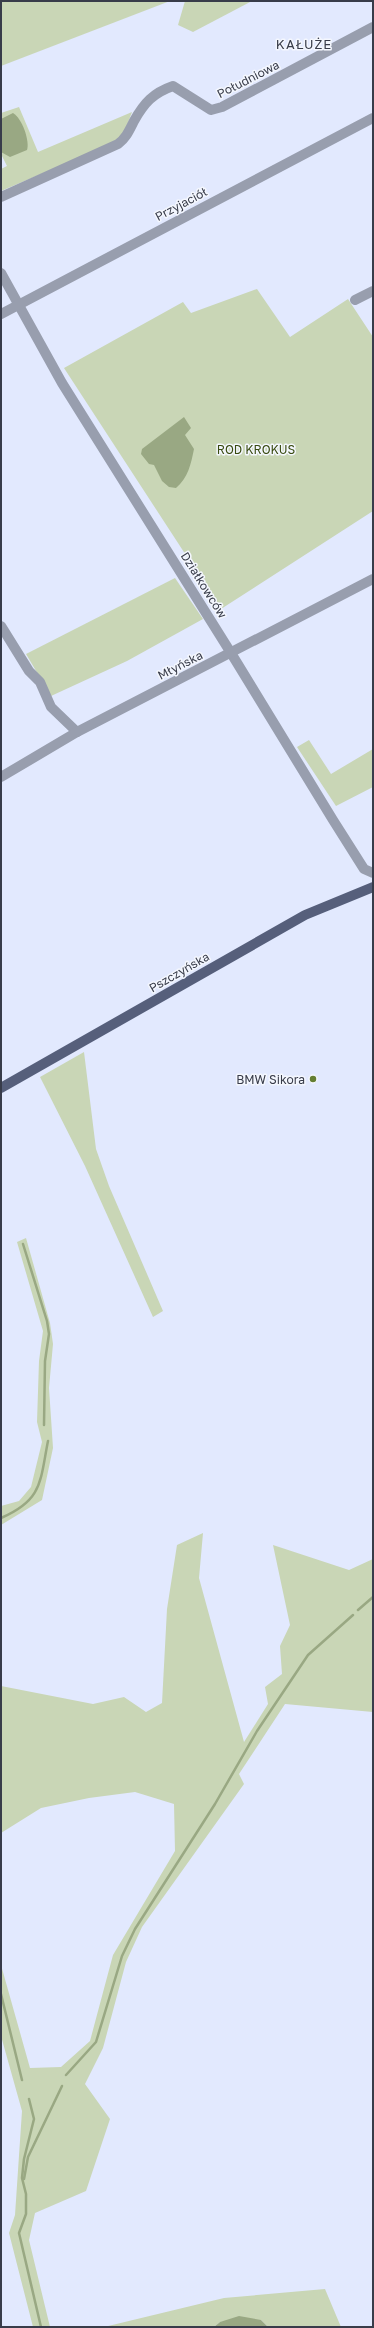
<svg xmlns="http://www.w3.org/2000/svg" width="374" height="2328" font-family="'Golos Text',sans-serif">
<rect width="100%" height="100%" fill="#e2e9fe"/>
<g fill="#c9d6b6">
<polygon points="1,1 170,1 1,66"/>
<polygon points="185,1 252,1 193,32 178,25"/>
<polygon points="19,107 38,152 132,112 124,133 114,143 1,191 1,169 7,166 1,154 1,113"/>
<polygon points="257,289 290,337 348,299 373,337 373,511 221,609 64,368 183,302 191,313"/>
<polygon points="175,578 203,619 127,661 51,696 26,654"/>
<polygon points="309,740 331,774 373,749 373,787 336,806 297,747"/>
<polygon points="84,1052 96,1149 109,1186 163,1311 153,1317 85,1166 40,1077"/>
<polygon points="26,1238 50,1323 53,1344 49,1388 53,1448 42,1500 1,1525 1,1506 19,1501 31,1487 42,1442 37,1422 39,1361 43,1331 17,1242"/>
<polygon points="203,1533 199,1578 244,1742 268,1704 265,1687 282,1674 280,1646 290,1625 273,1545 349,1570 373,1559 373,1712 285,1704 239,1774 244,1784 142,1927 126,1962 103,2048 85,2084 110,2119 86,2191 35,2213 29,2240 50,2327 33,2327 9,2233 15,2215 22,2111 1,2036 1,1965 30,2068 61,2067 90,2041 113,1955 175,1851 174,1804 135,1792 89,1798 41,1808 1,1833 1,1686 93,1704 124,1697 146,1712 162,1703 167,1609 177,1545"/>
<polygon points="325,2289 341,2327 268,2327 261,2320 220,2322 214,2327 104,2327 224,2298"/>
</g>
<g fill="#99a883">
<path d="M13 113C22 118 30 141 27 150L10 157 1 152V119Z"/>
<path d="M184 417 191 428 185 435 194 449C191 464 188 478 176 488L169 487 162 481 154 465 149 464 141 454 142 449Z"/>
<polygon points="239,2316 261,2320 268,2327 214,2327 220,2322"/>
</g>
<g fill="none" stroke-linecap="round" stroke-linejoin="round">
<g stroke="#99a883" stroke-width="2.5">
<polyline points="23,1244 47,1321 49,1334 45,1361 44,1425"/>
<path d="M1 1518C43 1500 40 1481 48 1441"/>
<polyline points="358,1610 373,1597"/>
<polyline points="1,1994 22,2080"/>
<polyline points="66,2075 96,2042 122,1956 135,1929 215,1804 257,1731 308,1655 353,1615"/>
<polyline points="29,2099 34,2119 24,2159 22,2178 26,2194 26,2214 19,2233 41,2327"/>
<polyline points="24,2179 28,2157 62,2086"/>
</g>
<g stroke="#989eae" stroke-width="10">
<path d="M1 197 118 144C126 138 129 131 134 121 144 103 153 93 173 86L211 110 222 107 373 27"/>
<polyline points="1,273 62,383 231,653 333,820 364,869 373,873"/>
<polyline points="355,300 373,291"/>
<polyline points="1,314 373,118"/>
<polyline points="1,626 29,671 40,682 51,707 77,732"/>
<polyline points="1,777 77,732 373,579"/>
</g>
<polyline stroke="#565f7b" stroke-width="10" points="1,1088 305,915 373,887"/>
</g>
<circle fill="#647e32" stroke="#f4f7fe" stroke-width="1.5" cx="313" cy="1079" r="4"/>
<g text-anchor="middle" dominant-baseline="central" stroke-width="3" stroke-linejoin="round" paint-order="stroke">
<g font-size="12" fill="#383c4a" stroke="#f4f7fe">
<text transform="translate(248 79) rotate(-27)">Południowa</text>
<text transform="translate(181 204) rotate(-28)">Przyjaciół</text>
<text transform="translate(204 585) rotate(58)">Działkowców</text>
<text transform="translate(180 665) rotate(-27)">Młyńska</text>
<text transform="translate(179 972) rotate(-30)">Pszczyńska</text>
</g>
<g font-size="12" fill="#384a0f" stroke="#f4f7fe">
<text x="256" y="449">ROD KROKUS</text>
</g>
<g font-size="12" fill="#383c4a" stroke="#f4f7fe" text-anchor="end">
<text x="305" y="1079">BMW Sikora</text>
</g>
<g font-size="13" letter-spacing="1" fill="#383c4a" stroke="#f4f7fe">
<text x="304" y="44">KAŁUŻE</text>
</g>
</g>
<rect width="374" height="2328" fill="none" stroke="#383c4a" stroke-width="4"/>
</svg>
